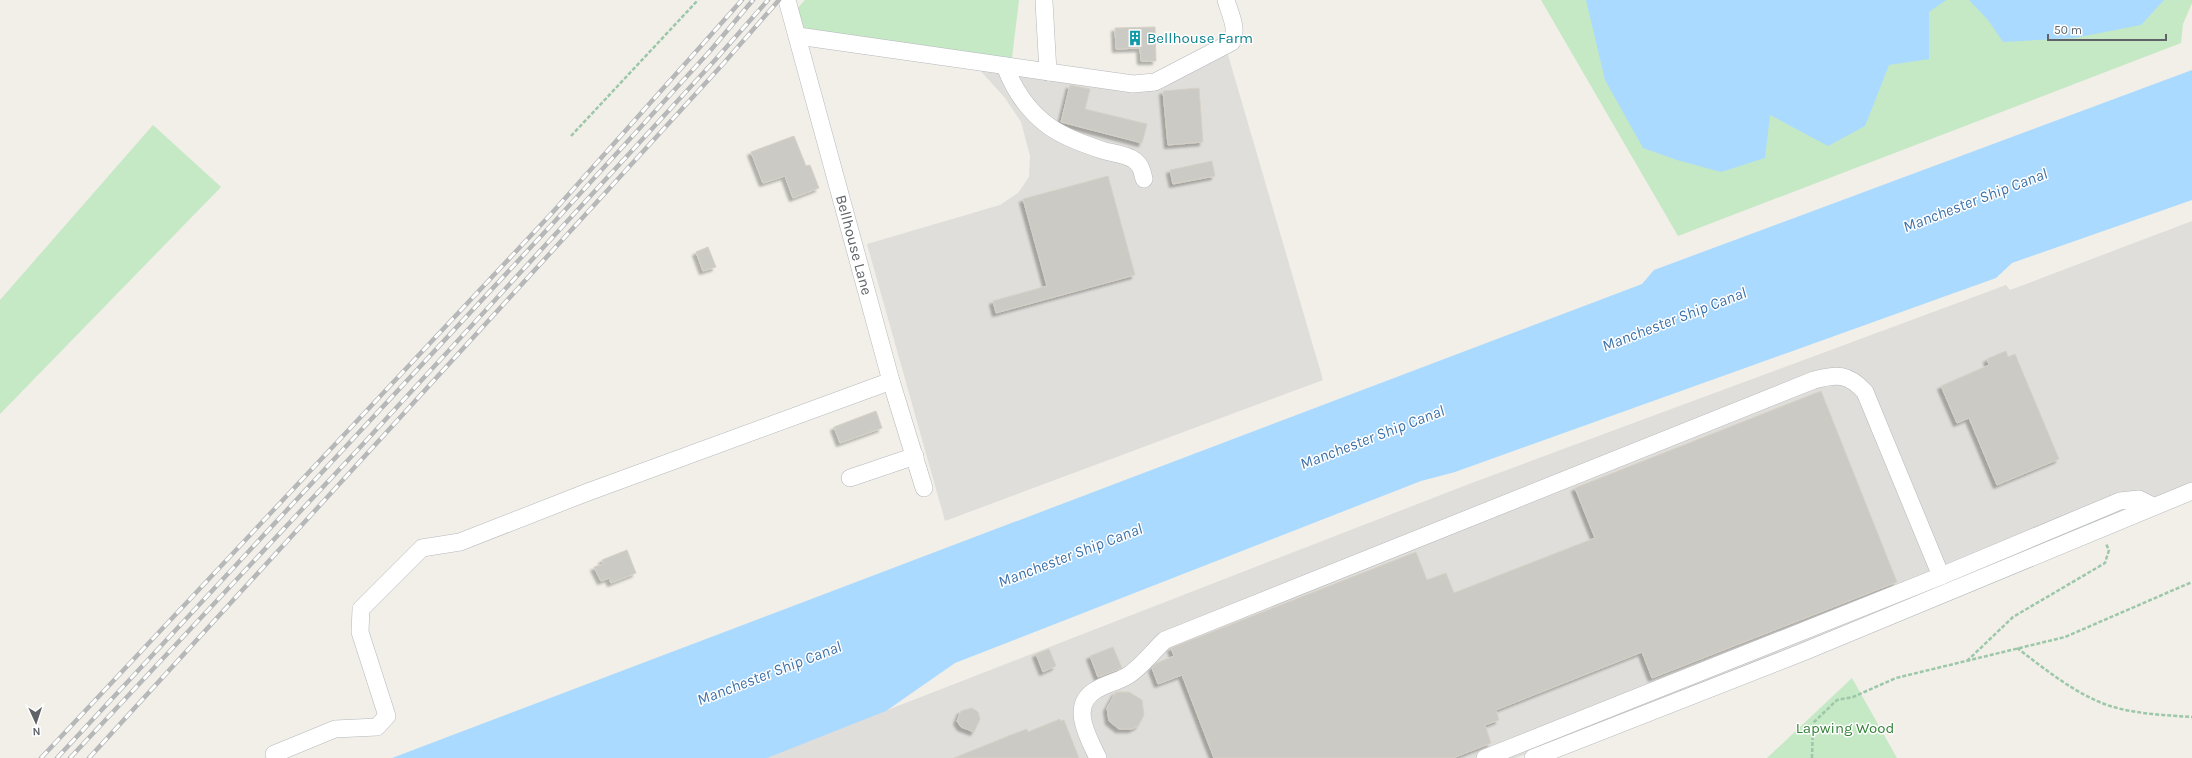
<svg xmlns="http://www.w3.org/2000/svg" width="2192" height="758" font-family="Karla,sans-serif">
<defs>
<filter id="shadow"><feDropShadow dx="-3.5" dy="3.5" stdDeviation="1" flood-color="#0004"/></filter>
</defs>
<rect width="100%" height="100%" fill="#f1efe8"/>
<g fill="#e0deda">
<polygon points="1226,48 1323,380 945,521 867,244 1000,205 1018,193 1029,177 1030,156 1021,122 1005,98 977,67 1130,87"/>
<polygon points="2192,221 2192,485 2077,533 1516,758 764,758 1469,484 2006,285 2010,290"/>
</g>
<g fill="#c5e8c5">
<polygon points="805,0 1019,0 1011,66 801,34 795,11"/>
<polygon points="1541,0 2192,0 2192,3 2183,24 2181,43 1678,236"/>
<polygon points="153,125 221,187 0,414 0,300"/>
<polygon points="1852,678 1897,758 1767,758"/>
</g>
<g fill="#aadaff">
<polygon points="1586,0 1946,0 1929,12 1929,59 1889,65 1865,126 1828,146 1770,115 1765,158 1721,172 1677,160 1643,148 1605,80"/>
<polygon points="1969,0 2164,0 2141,25 2074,38 2003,42 1988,20"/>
<polygon points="2192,70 2192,200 2012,263 1996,278 1455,472 1421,481 955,663 886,711 767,758 392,758 1642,284 1654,270"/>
</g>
<g fill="#cccac5" stroke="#d6d1c6" filter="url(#shadow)">
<polygon points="1155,27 1156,61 1141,61 1140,48 1116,49 1115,28"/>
<polygon points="1070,85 1090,89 1085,109 1147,124 1142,143 1061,122"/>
<polygon points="1199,88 1203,142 1168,145 1163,91"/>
<polygon points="794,136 806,166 810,165 819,188 793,198 785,176 763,183 751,152"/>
<polygon points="1212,161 1215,176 1173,184 1170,170"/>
<polygon points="1108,176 1135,275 996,313 993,301 1047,286 1023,199"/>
<polygon points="708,247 716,267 703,271 696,252"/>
<polygon points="2006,351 2008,357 2015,354 2059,459 1997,485 1969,418 1957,423 1941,386 1989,365 1987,359"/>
<polygon points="1821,391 1897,582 1652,678 1642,652 1496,710 1499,720 1485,725 1491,743 1453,758 1214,758 1182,675 1158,684 1152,668 1157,663 1174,656 1171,648 1416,552 1427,580 1446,573 1454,593 1595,538 1575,488"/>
<polygon points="876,411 882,428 840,443 834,427"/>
<polygon points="627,550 636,573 611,583 609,578 601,581 594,567 604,564 602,560"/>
<polygon points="1113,647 1122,668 1098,677 1090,656"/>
<polygon points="1049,649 1056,666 1043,672 1036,654"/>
<polygon points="1116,692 1129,692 1142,700 1144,715 1138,726 1132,729 1119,729 1109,721 1107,708"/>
<polygon points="972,708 978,712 980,719 974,732 961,727 957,721 961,711"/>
<polygon points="1060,719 1061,721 1064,720 1079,758 954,758 1006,737 1027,729 1028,732"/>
</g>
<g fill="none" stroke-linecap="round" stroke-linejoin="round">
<defs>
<g id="minor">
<polyline points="787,0 891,381 924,488"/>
<polyline points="1044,2 1048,72"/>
<path d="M798 36 1133 84 1155 82 1232 42C1238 28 1230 14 1226 0"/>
<path d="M1005 66C1014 90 1029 112 1050 127 1066 138 1086 145 1105 151 1114 153 1128 155 1134 160 1141 165 1142 171 1144 179"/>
<polyline points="850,478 915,456"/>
<polyline points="274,754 335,729 377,727 387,716 360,632 361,609 422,548 460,542 588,492 891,381"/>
<path d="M1098 758C1088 737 1069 705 1096 690 1105 684 1117 682 1127 676 1141 668 1153 651 1165 640L1814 380C1837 374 1848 373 1865 392L1941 576"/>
<polyline points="1485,758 1941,576 2120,501 2139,499 2153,506"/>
<polyline points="1533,758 1803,652 2192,491"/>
</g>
</defs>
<use href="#minor" stroke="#b5b8bc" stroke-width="18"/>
<g stroke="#9cc7a9" stroke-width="2.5" stroke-dasharray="4 2" stroke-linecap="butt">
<polyline points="571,136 698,0"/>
<path d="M2017 648C2045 669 2074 693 2107 705 2134 714 2164 715 2192 717"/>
<polyline points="1967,661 2013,617 2105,563 2109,550 2106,544"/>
<polyline points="1812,758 1813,723 1837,700 1853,697 1896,678 2065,637 2192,582"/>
</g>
<use href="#minor" stroke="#fff" stroke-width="17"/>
<defs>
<g id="rail">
<polyline points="41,758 552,213 742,0"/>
<polyline points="57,758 556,220 710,51 753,0"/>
<polyline points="70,758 364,443 716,59 768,0"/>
<polyline points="89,758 723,64 779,0"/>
</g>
</defs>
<use href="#rail" stroke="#b6b7b8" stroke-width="4.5"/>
<use href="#rail" stroke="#fff" stroke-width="3" stroke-dasharray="9" stroke-linecap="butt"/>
</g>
<defs>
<symbol id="building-bare" viewBox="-9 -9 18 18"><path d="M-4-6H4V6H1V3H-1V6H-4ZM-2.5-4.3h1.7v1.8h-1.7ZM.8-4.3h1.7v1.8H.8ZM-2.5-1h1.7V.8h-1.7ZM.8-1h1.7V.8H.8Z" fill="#0f9aa8" stroke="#fff" stroke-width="2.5" paint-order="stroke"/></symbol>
</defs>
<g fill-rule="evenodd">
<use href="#building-bare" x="1124" y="27" width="22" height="22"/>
</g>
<g text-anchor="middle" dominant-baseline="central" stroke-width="3" stroke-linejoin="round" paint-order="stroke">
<g font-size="15" fill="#0d838f" stroke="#fff" text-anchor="start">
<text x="1147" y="38">Bellhouse Farm</text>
</g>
<g font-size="15" fill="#5f6368" stroke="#fff">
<text transform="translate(854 245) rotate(75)">Bellhouse Lane</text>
</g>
<g font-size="15" fill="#348238" stroke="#fff">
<text x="1845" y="728">Lapwing Wood</text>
</g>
<g font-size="16" font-style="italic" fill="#4174aa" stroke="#fff">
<text transform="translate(1975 200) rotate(-21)">Manchester Ship Canal</text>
<text transform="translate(1674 319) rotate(-21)">Manchester Ship Canal</text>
<text transform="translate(1372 437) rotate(-21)">Manchester Ship Canal</text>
<text transform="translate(1070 555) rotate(-21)">Manchester Ship Canal</text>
<text transform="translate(769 673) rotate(-21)">Manchester Ship Canal</text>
</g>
</g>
<g transform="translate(36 722) rotate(177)" stroke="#ffffff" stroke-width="3" paint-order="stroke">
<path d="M0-3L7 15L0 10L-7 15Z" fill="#5f6368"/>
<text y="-6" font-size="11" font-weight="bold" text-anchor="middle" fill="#5f6368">N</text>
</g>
<path d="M2048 34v6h118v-6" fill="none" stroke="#5f6368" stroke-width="2"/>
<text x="2054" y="34" font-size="12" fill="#5f6368" stroke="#ffffff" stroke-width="3" paint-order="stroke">50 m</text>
</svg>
